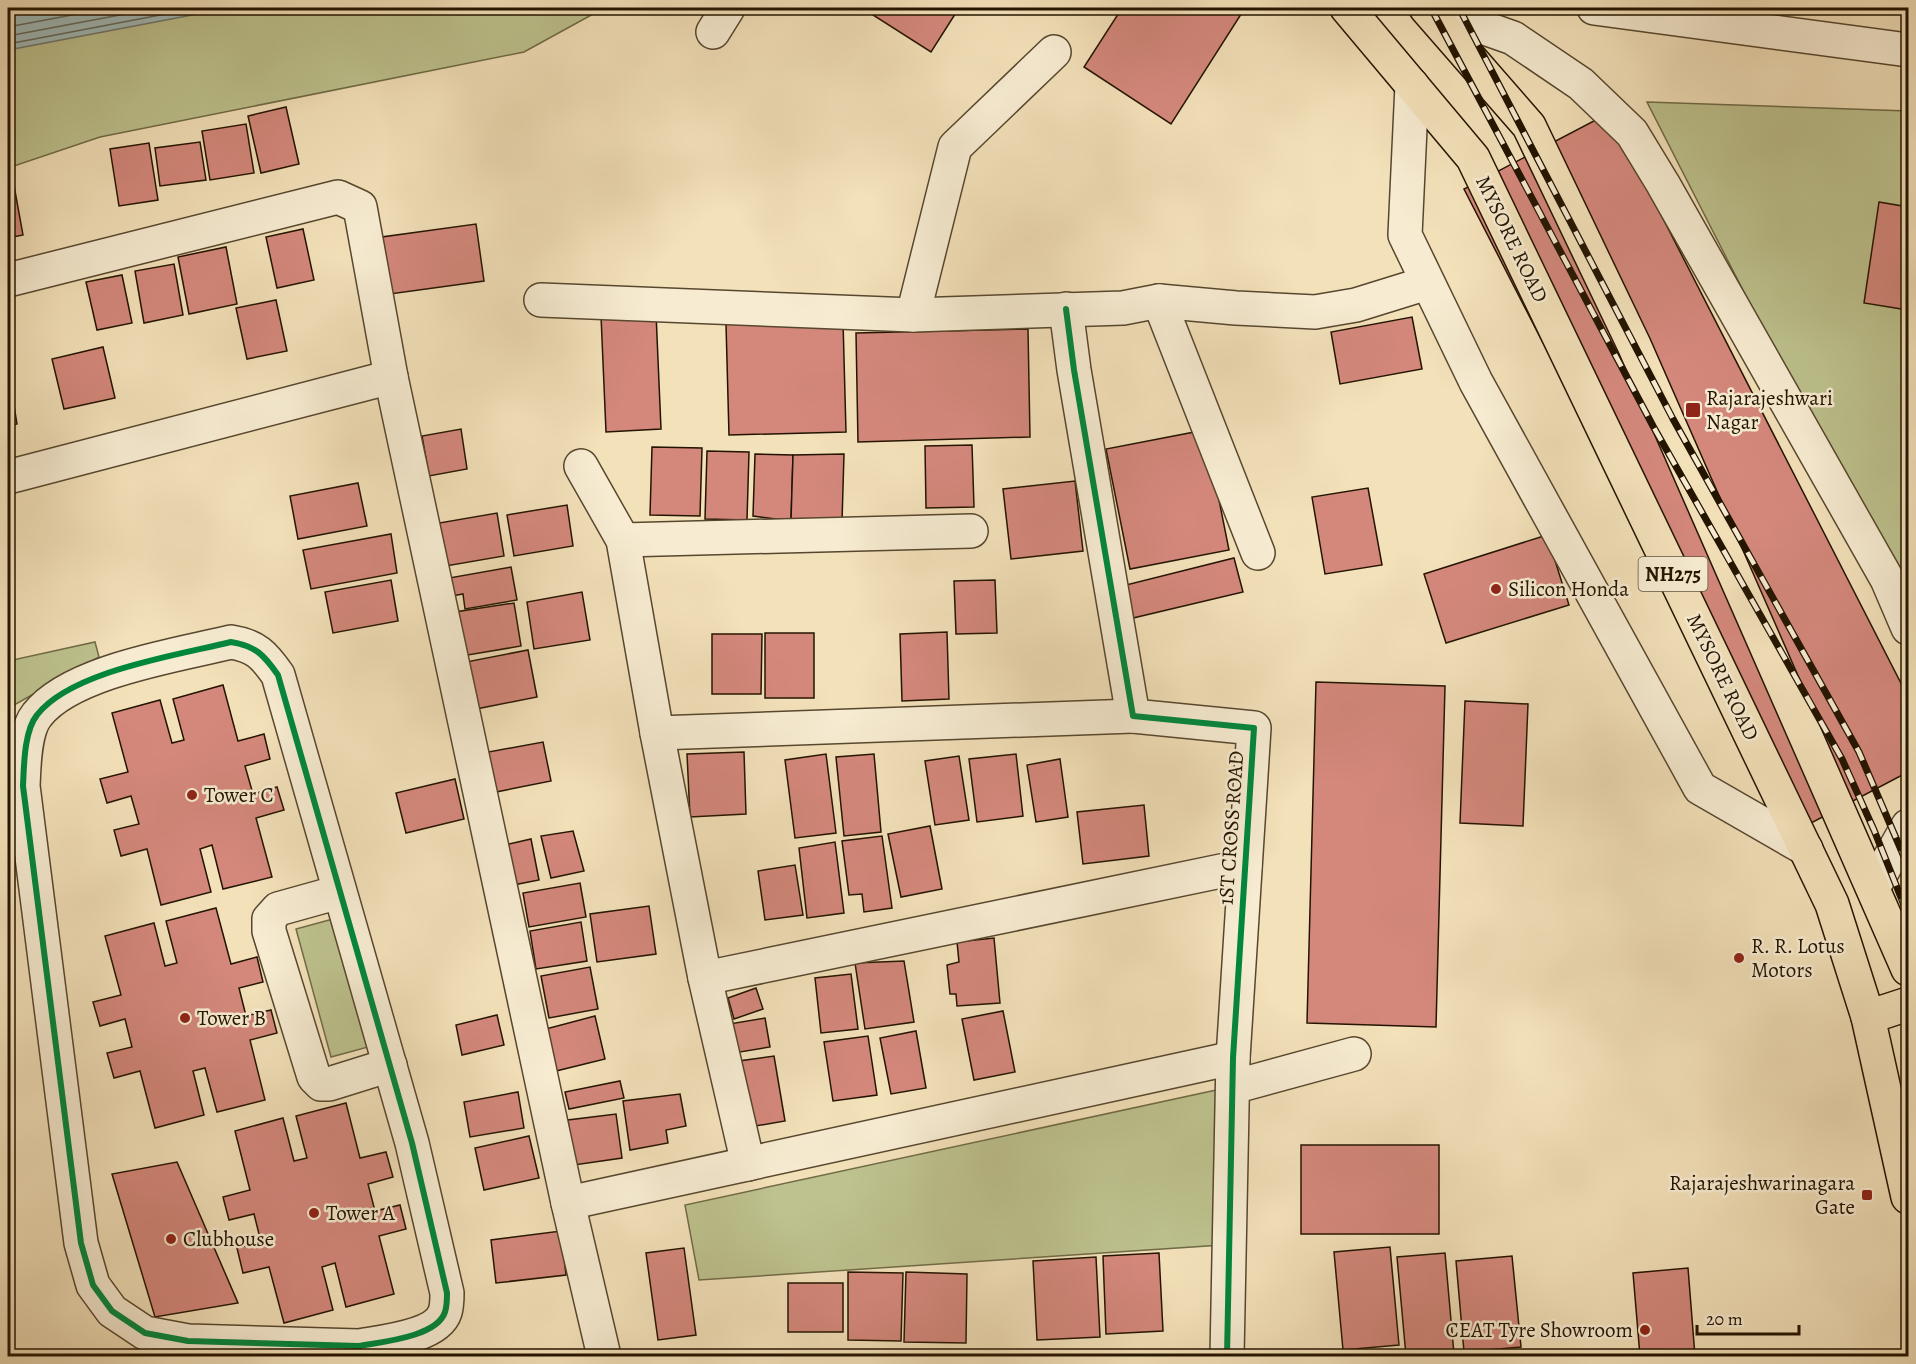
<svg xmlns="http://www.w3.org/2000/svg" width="1916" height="1364" font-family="Alegreya,serif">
<rect width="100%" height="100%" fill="#f3e1ba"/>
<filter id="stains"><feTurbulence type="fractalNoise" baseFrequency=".00333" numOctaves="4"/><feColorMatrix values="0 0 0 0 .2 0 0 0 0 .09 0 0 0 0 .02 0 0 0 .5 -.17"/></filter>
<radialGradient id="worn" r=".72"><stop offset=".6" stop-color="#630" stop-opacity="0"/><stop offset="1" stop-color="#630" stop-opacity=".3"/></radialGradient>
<g fill="#bdc28e" stroke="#706b47" stroke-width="1.5">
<polygon points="8,8 604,8 524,52 100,137 8,168"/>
<polygon points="1647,102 1908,111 1908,614"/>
<polygon points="95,642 99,657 14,705 8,724 8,661"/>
<polygon points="333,919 368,1047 331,1057 296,929"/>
<polygon points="1221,1089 1222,1245 699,1280 685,1205"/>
</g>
<polygon fill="#a0bbba" stroke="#6e7870" stroke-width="1.5" points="8,8 229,8 8,50"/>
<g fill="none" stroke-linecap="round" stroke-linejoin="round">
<g stroke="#62685d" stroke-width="1.5">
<polyline points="8,27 109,8"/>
<polyline points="8,36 157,8"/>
<polyline points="8,44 197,8"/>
</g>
</g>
<g fill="#d4887c" stroke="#231400" stroke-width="1.5">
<polygon points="862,8 959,8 931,52"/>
<polygon points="1122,8 1245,8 1171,124 1084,67"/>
<polygon points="286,107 299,164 261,173 248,116"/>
<polygon points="1609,113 1908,697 1908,772 1794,832 1464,189"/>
<polygon points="246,124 254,173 210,180 202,131"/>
<polygon points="200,142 206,180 160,186 155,148"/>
<polygon points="149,143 158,200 119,206 110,149"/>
<polygon points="13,180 23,235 8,238 8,181"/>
<polygon points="1879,202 1908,207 1908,310 1864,303"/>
<polygon points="476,224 484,281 390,294 382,237"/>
<polygon points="303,229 314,280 277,288 266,237"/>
<polygon points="226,247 237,304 189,314 178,257"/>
<polygon points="174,264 183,315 144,323 135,271"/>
<polygon points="122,275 132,323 97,330 86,282"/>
<polygon points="276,300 287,351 247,359 236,308"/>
<polygon points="656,313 661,429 606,432 601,316"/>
<polygon points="1412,317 1422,369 1340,384 1331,332"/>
<polygon points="843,321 846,432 729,435 726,324"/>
<polygon points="1028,329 1030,437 858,442 856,333"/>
<polygon points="103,347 115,398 64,409 52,359"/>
<polygon points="8,369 17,424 8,426"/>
<polygon points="461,429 467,469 429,476 422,436"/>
<polygon points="1205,430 1229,550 1130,569 1106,449"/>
<polygon points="972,445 974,507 926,508 925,446"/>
<polygon points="652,447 702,448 700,516 650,515"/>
<polygon points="707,451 749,452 747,520 705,519"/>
<polygon points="755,454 793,455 791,521 753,516"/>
<polygon points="844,454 842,522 791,521 793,455"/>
<polygon points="1075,481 1083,551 1011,559 1003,489"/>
<polygon points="358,483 367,526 298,539 290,496"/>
<polygon points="1368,488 1382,565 1325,574 1312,497"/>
<polygon points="567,505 573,546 514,556 507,515"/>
<polygon points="497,513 504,556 446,566 439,523"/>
<polygon points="391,534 397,573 311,589 303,550"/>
<polygon points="1547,535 1569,605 1446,643 1424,574"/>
<polygon points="1234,558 1243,592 1133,618 1126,585"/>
<polygon points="511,567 517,600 465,609 463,594 452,596 449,578"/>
<polygon points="391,580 398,621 333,633 325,592"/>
<polygon points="995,580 997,633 956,634 954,581"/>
<polygon points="582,592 590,640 534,649 527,602"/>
<polygon points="514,603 521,646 462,656 455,612"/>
<polygon points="947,632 949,699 902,701 900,634"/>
<rect x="765" y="633" width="49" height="65"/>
<polygon points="712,634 762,634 761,694 712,694"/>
<polygon points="528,650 537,697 476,709 466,662"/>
<polygon points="1316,682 1445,686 1436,1027 1307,1023"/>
<polygon points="223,685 238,741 264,734 270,759 245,766 253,794 277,787 284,810 256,818 272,877 223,889 212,845 200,849 211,892 161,905 147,849 121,856 114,830 139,824 131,796 107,803 100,779 128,772 112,713 160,700 172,743 184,740 173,699"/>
<polygon points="1465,701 1528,704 1523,826 1460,823"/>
<polygon points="543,742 551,781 491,793 483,753"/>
<polygon points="744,752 746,814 690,817 687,754"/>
<polygon points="826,754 836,833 795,838 785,760"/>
<polygon points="874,754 881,832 844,836 836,757"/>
<polygon points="1016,754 1023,816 977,822 969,759"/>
<polygon points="959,756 969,820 935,825 925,761"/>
<polygon points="1060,759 1068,817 1036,822 1027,765"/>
<polygon points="455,779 464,819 406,833 396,793"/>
<polygon points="1144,805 1149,856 1083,864 1077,812"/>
<polygon points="930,826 942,889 901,897 888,834"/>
<polygon points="573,831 584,871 551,878 541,836"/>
<polygon points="882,836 892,908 864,912 862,894 849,895 842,841"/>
<polygon points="531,839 539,880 513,885 505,845"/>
<polygon points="835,842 844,913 807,918 799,848"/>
<polygon points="795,865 803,915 765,920 758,871"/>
<polygon points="580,883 586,917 529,927 523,893"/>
<polygon points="649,906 656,954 597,962 590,914"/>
<polygon points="216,908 231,964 257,957 263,982 239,988 246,1016 271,1010 277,1033 250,1040 265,1100 217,1112 205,1068 193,1071 204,1115 155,1128 140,1071 114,1078 107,1053 132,1047 125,1019 100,1026 93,1002 121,995 105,936 154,923 165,966 177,963 166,921"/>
<polygon points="581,922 587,961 536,969 530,931"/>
<polygon points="994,938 1000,1003 957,1006 956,994 950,994 947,965 959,962 957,942"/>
<polygon points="904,961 914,1022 865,1029 855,963"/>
<polygon points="590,967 598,1009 549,1018 541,976"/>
<polygon points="851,974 858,1029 821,1033 815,978"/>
<polygon points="756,988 763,1009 734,1019 728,998"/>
<polygon points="1003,1011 1015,1072 974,1080 962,1019"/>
<polygon points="497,1015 504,1045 462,1055 456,1025"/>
<polygon points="595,1016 605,1059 552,1072 542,1030"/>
<polygon points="765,1018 770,1047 734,1053 729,1024"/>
<polygon points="916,1031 926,1088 891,1094 880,1038"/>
<polygon points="868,1036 877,1095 833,1101 824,1042"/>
<polygon points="774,1056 785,1121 750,1127 739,1061"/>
<polygon points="620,1081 624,1098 569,1109 565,1092"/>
<polygon points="518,1092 524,1128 470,1137 464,1102"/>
<polygon points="680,1094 686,1126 666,1130 668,1143 630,1150 623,1101"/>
<polygon points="346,1103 360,1158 386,1152 393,1177 368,1184 375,1211 400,1205 406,1229 379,1236 394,1294 346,1307 335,1263 322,1267 333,1310 284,1323 269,1267 243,1273 237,1248 261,1242 254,1214 229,1220 223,1197 250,1190 235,1131 283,1118 294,1161 307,1158 296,1116"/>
<polygon points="616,1114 622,1158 574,1165 568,1120"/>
<polygon points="529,1136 539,1178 484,1190 475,1148"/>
<rect x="1301" y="1145" width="138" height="89"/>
<polygon points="177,1162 238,1303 155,1317 112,1174"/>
<polygon points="561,1231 566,1275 496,1283 491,1240"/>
<polygon points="1390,1247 1399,1345 1343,1350 1334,1252"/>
<polygon points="684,1248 696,1335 658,1340 646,1253"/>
<polygon points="1159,1253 1163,1331 1106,1334 1103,1256"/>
<polygon points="1445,1253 1454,1354 1406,1356 1397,1257"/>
<polygon points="1512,1256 1521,1347 1464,1352 1456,1261"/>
<polygon points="1096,1257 1100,1337 1037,1340 1033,1261"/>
<polygon points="1688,1268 1695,1356 1640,1356 1633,1273"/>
<polygon points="848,1272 903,1273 901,1341 848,1340"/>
<polygon points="906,1272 967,1274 966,1343 904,1342"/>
<rect x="788" y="1283" width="55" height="49"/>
</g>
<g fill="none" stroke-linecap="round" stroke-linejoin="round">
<defs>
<g id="minor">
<polyline points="1428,8 1513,38 1581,84 1632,133 1663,184 1887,579 1908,628"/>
<polyline points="1594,8 1908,50"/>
<polyline points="713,32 728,8"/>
<polyline points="1412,85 1405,235 1476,382 1700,788 1806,849"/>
<polyline points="8,280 338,197 360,207 391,377 568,1203 604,1356"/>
<polyline points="541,300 913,315 1123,308 1159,301 1236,308 1315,312 1356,305 1427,283"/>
<polyline points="1159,301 1258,553"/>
<polyline points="1066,309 1074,370 1133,716 1254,728 1233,1058 1227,1356"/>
<polyline points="913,315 955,147 1054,52"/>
<polyline points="581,466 623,540 657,733 1133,716"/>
<polyline points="8,477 391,377"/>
<polyline points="623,540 971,531"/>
<polyline points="657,733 705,978 748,1164"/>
<polyline points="1874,886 1908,826"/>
<polyline points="339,892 278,909 269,919 269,931 314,1077 321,1084 329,1084 390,1065"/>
<polyline points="705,978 1245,866"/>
<polyline points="1233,1087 1354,1054"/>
<polyline points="568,1203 1233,1058"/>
<path d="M359 1346C381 1342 437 1337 445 1312 447 1306 447 1298 447 1293L412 1143 278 675C264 655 256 646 231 642 178 655 71 671 37 715 24 731 24 766 23 786L81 1243 93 1285 112 1311 145 1333 188 1341 359 1346V1356"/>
</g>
<polyline id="major" points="1868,1017 1908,1004"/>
<g id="highway">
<polyline points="1347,8 1473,158 1832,904 1868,1017 1908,1197"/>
<polyline points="1426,8 1529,126 1634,345 1908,969"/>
</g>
</defs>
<use href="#minor" stroke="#57472e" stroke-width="36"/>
<use href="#major" stroke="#231400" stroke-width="36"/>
<use href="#highway" stroke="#231400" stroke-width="36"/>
<use href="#minor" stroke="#f7ecd2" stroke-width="33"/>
<use href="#major" stroke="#f3e1ba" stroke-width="33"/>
<use href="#highway" stroke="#f3e1ba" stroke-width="33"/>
<defs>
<g id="rail">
<polyline points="1431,8 1653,426 1842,759 1874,830 1908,915"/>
<polyline points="1459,8 1673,419 1859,752 1908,866"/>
</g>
</defs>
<use href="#rail" stroke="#231400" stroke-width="7"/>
<use href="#rail" stroke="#f7ecd2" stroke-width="4.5" stroke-dasharray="14" stroke-linecap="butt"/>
<defs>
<g id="cycleway">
<polyline points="1066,309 1074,370 1133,716 1254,728 1233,1058 1227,1356"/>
<path d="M359 1346C381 1342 437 1337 445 1312 447 1306 447 1298 447 1293L412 1143 278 675C264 655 256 646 231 642 178 655 71 671 37 715 24 731 24 766 23 786L81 1243 93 1285 112 1311 145 1333 188 1341 359 1346V1356"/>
</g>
</defs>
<use href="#cycleway" stroke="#f7ecd2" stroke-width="10"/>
<use href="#cycleway" stroke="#00873e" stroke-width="6"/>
</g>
<g fill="#8f2418" stroke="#f7ecd2" stroke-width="2">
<rect x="1685" y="402" width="16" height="16" rx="3"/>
<circle cx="1496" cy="589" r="6"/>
<circle cx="192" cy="795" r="6"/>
<circle cx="1739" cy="958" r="6"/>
<circle cx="185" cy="1018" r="6"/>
<rect x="1861" y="1189" width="12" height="12" rx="3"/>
<circle cx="314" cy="1213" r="6"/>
<circle cx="171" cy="1239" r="6"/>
<circle cx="1645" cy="1330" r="6"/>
</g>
<g text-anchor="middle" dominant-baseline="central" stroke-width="5" stroke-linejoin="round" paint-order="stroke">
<rect fill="#f7ecd2" stroke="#63553f" stroke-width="1.5" x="1638.5" y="557" width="69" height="34" rx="4.5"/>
<g font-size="20" font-weight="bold" fill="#231400">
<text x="1673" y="574">NH275</text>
</g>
<g font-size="21" fill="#231400" stroke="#f7ecd2">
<text transform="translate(1512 239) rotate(64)">MYSORE ROAD</text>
<text transform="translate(1723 677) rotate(64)">MYSORE ROAD</text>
<text transform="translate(1231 828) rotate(-86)">1ST CROSS ROAD</text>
</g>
<g font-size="21" fill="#231400" stroke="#f7ecd2" text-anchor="start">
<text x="1706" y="398">Rajarajeshwari<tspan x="1706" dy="24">Nagar</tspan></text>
<text x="1508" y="589">Silicon Honda</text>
<text x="204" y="795">Tower C</text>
<text x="1751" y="946">R. R. Lotus<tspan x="1751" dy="24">Motors</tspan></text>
<text x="197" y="1018">Tower B</text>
<text x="1855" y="1183" text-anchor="end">Rajarajeshwarinagara<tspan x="1855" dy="24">Gate</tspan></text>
<text x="326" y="1213">Tower A</text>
<text x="183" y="1239">Clubhouse</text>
<text x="1633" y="1330" text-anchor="end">CEAT Tyre Showroom</text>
</g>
</g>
<rect width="1916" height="1364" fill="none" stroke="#f3e1ba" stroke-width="30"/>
<rect x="9" y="9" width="1898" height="1346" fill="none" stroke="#231400" stroke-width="3"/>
<rect x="15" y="15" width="1886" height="1334" fill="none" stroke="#231400" stroke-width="1.5"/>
<path d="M1697 1325v9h102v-9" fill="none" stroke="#231400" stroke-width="3"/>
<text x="1706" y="1325" font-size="18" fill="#231400" stroke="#f7ecd2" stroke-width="4.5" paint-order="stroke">20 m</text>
<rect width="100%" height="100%" filter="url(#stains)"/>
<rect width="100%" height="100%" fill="url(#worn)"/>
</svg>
